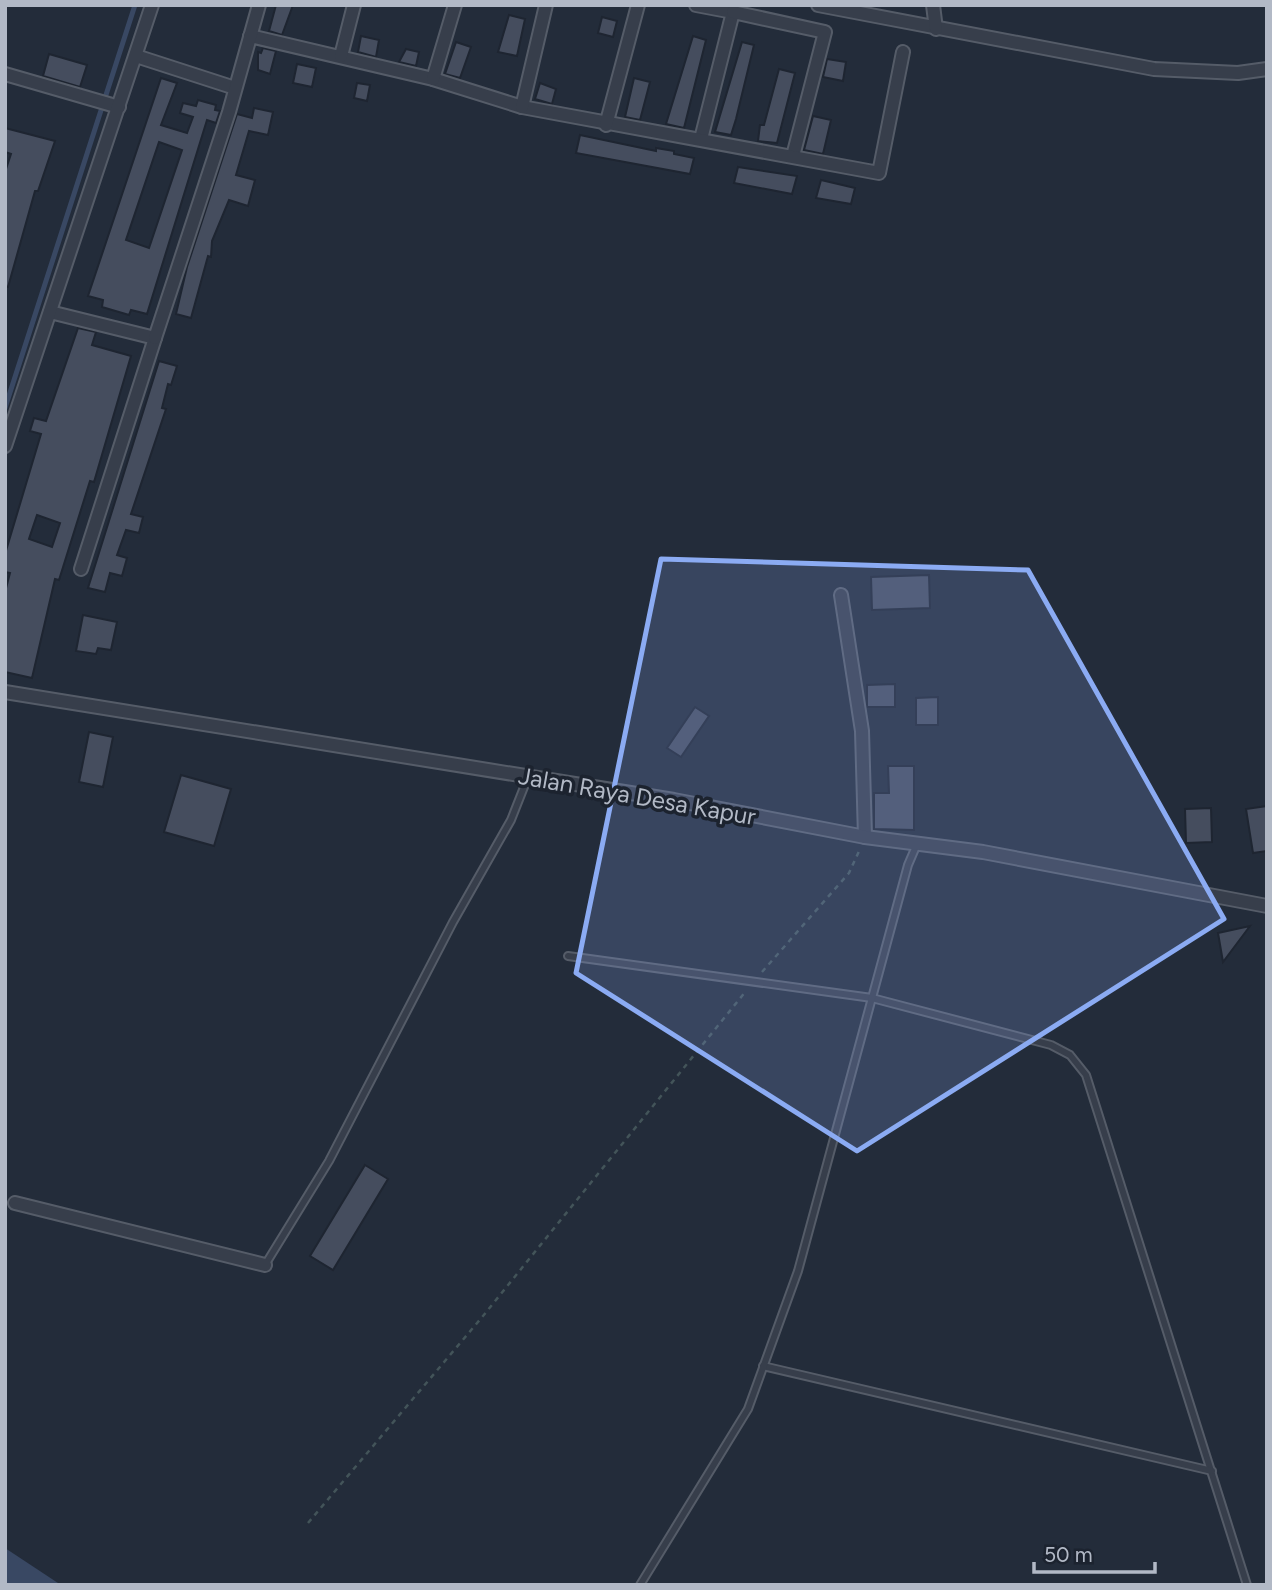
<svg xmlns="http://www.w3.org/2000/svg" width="1272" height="1590" font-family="Figtree,sans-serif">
<rect width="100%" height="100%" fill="#232c3a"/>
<polygon fill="#394863" points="5,1548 61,1585 5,1585"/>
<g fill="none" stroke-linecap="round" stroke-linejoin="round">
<polyline stroke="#394863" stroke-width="5" points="5,408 135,5"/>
</g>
<g fill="#454d5e" stroke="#1e2531" stroke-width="2" fill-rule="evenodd">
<polygon points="276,5 293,5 282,35 269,31"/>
<polygon points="509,15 525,19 517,56 498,52"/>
<polygon points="602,17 617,21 613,37 598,33"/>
<polygon points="361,36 379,40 376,57 358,52"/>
<polygon points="693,36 706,40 684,128 666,124"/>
<polygon points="456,42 471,47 460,78 445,74"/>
<polygon points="742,42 754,45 736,119 731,135 715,132"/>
<polygon points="263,48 276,51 270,74 258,70 258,52 261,53"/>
<polygon points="406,49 419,52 416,66 399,62"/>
<polygon points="49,54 87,65 80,87 43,76"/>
<polygon points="827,59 846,62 843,81 823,77"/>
<polygon points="297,64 316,68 312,87 293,83"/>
<polygon points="779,69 795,73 777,143 758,141 760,125 764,125"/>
<path d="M161 78 177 83 161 125 187 133 193 117 180 113 183 103 196 106 198 100 216 105 215 110 220 111 216 123 207 120 147 314 131 310 129 315 102 307 103 300 88 296ZM159 142 182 150 149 248 126 240Z"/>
<polygon points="634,78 650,82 640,120 625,117"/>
<polygon points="357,83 370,85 367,101 354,98"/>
<polygon points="540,83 556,89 552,104 535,99"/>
<polygon points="254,108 273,112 268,135 249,131 236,175 255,180 248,206 229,200 212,241 211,257 208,256 191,318 176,314 187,267 237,114 252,118"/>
<polygon points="813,116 831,120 823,154 804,150"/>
<polygon points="5,128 55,141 38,191 35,191 8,287 5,286 5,172 11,154 5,152"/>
<polygon points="580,135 656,151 656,148 674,151 674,154 694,158 690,174 576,153"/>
<polygon points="738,167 797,176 792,194 734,183"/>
<polygon points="821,180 855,188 851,204 816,198"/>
<path d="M78 328 96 332 92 345 131 356 94 482 90 481 59 580 55 579 32 678 5 672V592L10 573 5 572V554L41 434 30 431 34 418 46 421ZM37 515 60 523 52 547 29 539Z"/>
<polygon points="159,361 177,366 171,385 168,384 162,408 166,409 131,514 143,517 139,533 126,530 117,555 127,558 122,576 110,573 105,592 88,588"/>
<polygon points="929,575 930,608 872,610 871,577"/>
<polygon points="83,615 117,622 111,650 98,648 96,654 76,651"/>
<polygon points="895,684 895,707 867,707 867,685"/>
<polygon points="938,697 938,725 916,725 916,698"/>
<polygon points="695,707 709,716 681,757 667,748"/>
<polygon points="89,732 113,737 103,787 79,782"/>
<polygon points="888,766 914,766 914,830 874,829 874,793 889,793"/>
<polygon points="181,775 231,789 214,846 164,832"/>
<polygon points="1267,806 1267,851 1253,853 1246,809"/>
<polygon points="1211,808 1212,842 1186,843 1185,809"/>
<polygon points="1250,926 1223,962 1218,933"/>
<polygon points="365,1165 388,1179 333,1270 310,1256"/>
</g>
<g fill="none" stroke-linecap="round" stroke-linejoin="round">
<defs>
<g id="service">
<polyline points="568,956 872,998 1051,1045 1070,1055 1086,1075 1247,1585"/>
<polyline points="265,1265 329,1161 453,922 511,820 528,777"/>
<polyline points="763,1366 1212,1471"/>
<polyline points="640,1585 748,1409 798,1271 908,865 917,844"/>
</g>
<g id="minor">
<polyline points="696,5 733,12 701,139"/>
<polyline points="818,5 1154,69 1238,73 1267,69"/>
<polyline points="933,5 936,29"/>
<polyline points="733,12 825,32 793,156"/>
<polyline points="250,36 433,79 522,107 879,173 903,52"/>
<polyline points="136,56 235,88"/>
<polyline points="341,56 354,5"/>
<polyline points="5,74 119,107"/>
<polyline points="433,79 455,5"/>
<polyline points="522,107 546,5"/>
<polyline points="606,125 638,5"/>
<polyline points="50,312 155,338 81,569"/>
<polyline points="155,338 229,112 259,5"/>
<polyline points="5,446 152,5"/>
<polyline points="841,595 862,731 865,837"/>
<polyline points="5,692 674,800 865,837 983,852 1267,906"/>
<polyline points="15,1203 265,1265"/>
</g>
</defs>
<use href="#service" stroke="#555c68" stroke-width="10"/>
<use href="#minor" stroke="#555c68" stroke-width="16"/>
<g stroke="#435459" stroke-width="2.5" stroke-dasharray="5 5" stroke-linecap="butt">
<polyline points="762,972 849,873 860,849"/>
<polyline points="308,1523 483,1316 746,991"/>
</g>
<use href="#service" stroke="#373e4b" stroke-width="6"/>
<use href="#minor" stroke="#373e4b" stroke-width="12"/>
</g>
<path fill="#8babf3" fill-opacity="0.2" stroke="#8babf3" stroke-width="5" stroke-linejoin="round" d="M661 559 1028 570 1224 919 857 1151 576 973Z"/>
<g text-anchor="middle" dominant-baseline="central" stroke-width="7" stroke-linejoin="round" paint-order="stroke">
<g font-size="24" fill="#b2b9c6" stroke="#1c232f">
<text transform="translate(637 796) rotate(10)">Jalan Raya Desa Kapur</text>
</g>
</g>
<rect width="1272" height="1590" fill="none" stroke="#b2b9c6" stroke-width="14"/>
<path d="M1034 1562v10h121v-10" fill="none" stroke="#b2b9c6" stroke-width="3.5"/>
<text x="1044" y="1562" font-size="21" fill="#b2b9c6" stroke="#1c232f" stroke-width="5" paint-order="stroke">50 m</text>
</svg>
